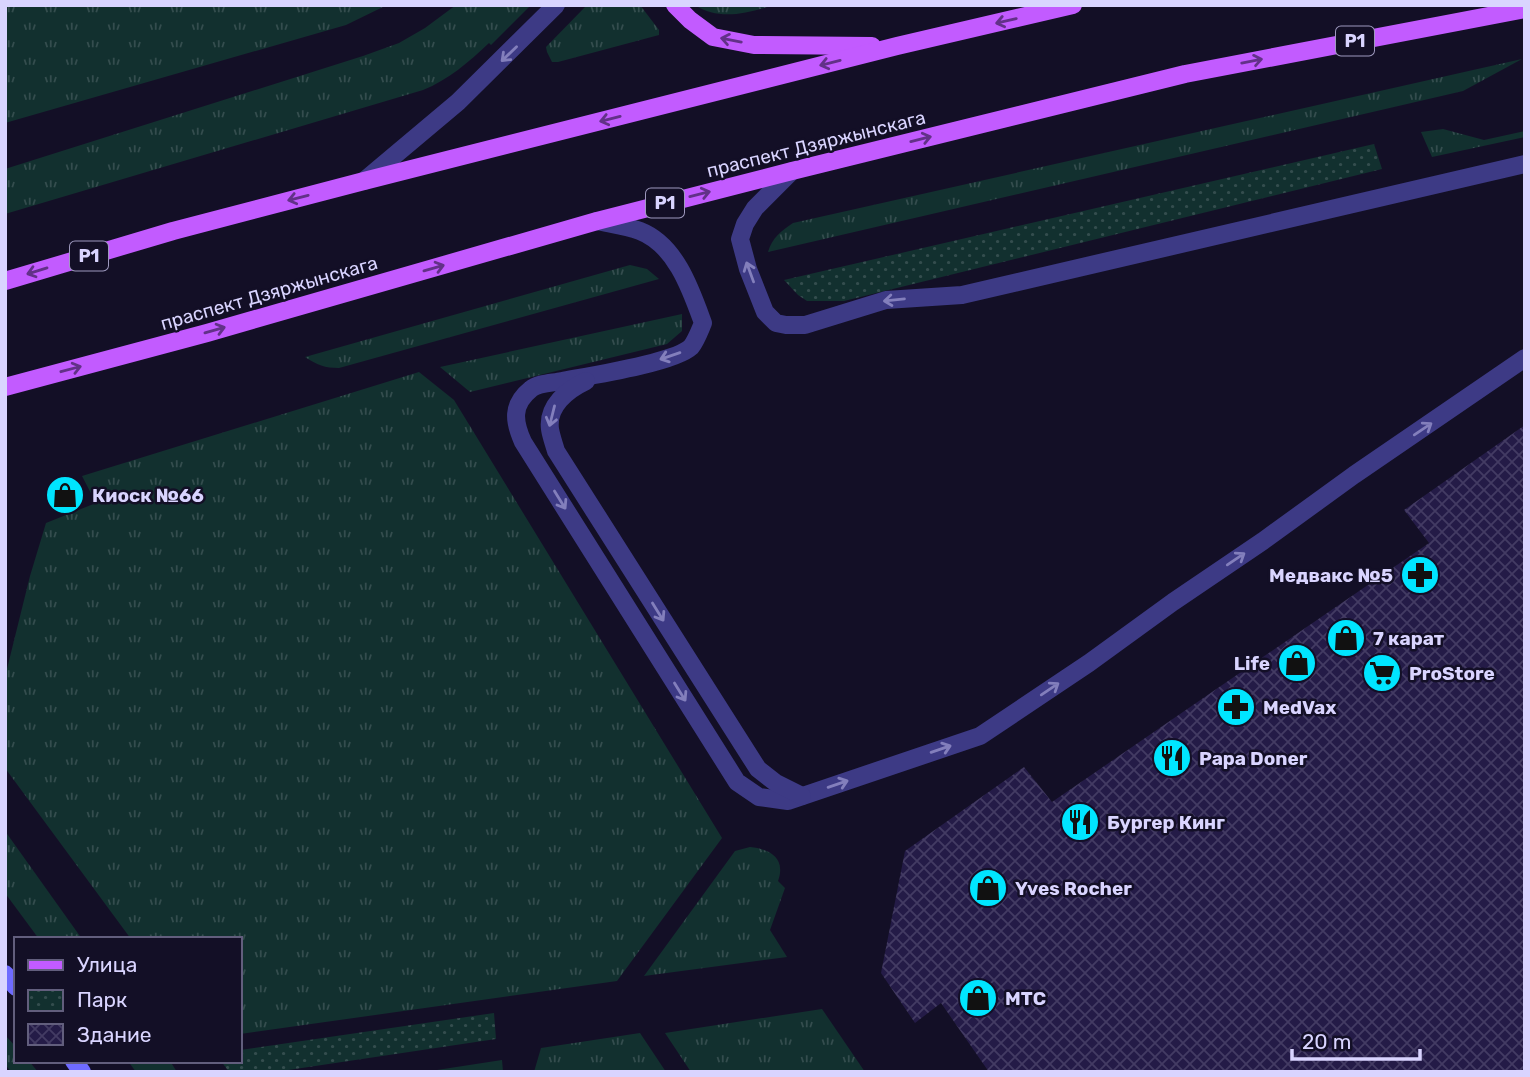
<svg xmlns="http://www.w3.org/2000/svg" width="1530" height="1077" font-family="Rubik,sans-serif">
<defs>
<pattern id="grass-tufts" width="24" height="20" patternUnits="userSpaceOnUse" patternTransform="scale(1.75)"><rect width="24" height="20" fill="#12302f"/><path d="M3 7l-1-3M5 7V3M7 7l1-3M15 17l-1-3M17 17v-4M19 17l1-3" fill="none" stroke="#344d4e"/></pattern>
<pattern id="park-dots" width="8" height="8" patternUnits="userSpaceOnUse" patternTransform="scale(1.75)"><rect width="8" height="8" fill="#12302f"/><path d="M2 2h.1M6 6h.1" fill="none" stroke="#344d4e" stroke-width="1.8" stroke-linecap="round"/></pattern>
<pattern id="building-cross-hatch" width="8" height="8" patternUnits="userSpaceOnUse" patternTransform="scale(1.75)"><rect width="8" height="8" fill="#241b47"/><path d="M0 0l8 8M0 8l8-8" fill="none" stroke="#433b63"/></pattern>
</defs>
<rect width="100%" height="100%" fill="#130f26"/>
<g fill="url(#grass-tufts)">
<polygon points="5,5 387,5 346,25 5,123"/>
<path d="M456 5H531L491 45 489 43C469 62 448 80 423 90L5 214V169L363 56 399 43 425 28Z"/>
<polygon points="587,5 640,5 659,30 659,35 558,62 552,62 547,52 546,47"/>
<path d="M695 5H775C748 12 721 22 695 5Z"/>
<path d="M1522 59 1463 91 768 252C772 238 781 231 793 223Z"/>
<polygon points="1443,129 1484,140 1525,131 1525,137 1432,157 1421,132"/>
<path d="M630 265 647 269 659 279 339 368C325 368 317 365 305 357Z"/>
<polygon points="682,314 682,331 667,344 470,392 440,367"/>
<polygon points="419,372 454,400 722,838 617,981 240,1034 240,939 131,939 5,768 5,677 30,576 46,523 96,503 82,476"/>
<polygon points="5,831 82,939 39,939 5,893"/>
<path d="M750 847C771 849 786 859 778 881L785 888 770 930 787 957 644 976 735 851Z"/>
<polygon points="822,1009 865,1072 691,1072 665,1033"/>
<polygon points="640,1033 666,1072 534,1072 541,1048"/>
<polygon points="5,1035 16,1047 16,1061 29,1061 38,1072 11,1072 5,1064"/>
<polygon points="502,1060 503,1072 424,1072"/>
<polygon points="128,1061 170,1061 177,1072 136,1072"/>
</g>
<g fill="url(#park-dots)">
<polygon points="1374,144 1382,169 844,301 807,301 798,295 784,280"/>
<polygon points="494,1013 496,1039 275,1072 229,1072 221,1061 240,1061 240,1050"/>
</g>
<polygon fill="url(#building-cross-hatch)" points="1525,425 1525,1072 989,1072 941,1003 915,1023 881,973 905,851 1024,767 1052,802 1429,543 1404,510"/>
<g fill="none" stroke-linecap="round" stroke-linejoin="round">
<g stroke="#3d3a85" stroke-width="18">
<polyline points="792,171 755,208 745,224 740,239 748,269 765,312 776,323 786,325 805,325 886,300 962,295 1525,164"/>
<path d="M597 221C611 224 627 226 640 231 676 245 691 290 703 323 700 330 696 341 691 347 674 363 589 376 562 381 553 383 538 383 531 389 511 405 514 422 523 442L737 782 759 797 788 801 980 736 1089 663 1173 602 1263 541 1354 475 1525 358"/>
<path d="M586 381C567 390 547 406 550 429 551 436 554 444 556 451L758 769 776 783 802 796"/>
</g>
<polyline stroke="#3d3a85" stroke-width="18" points="364,181 458,102 556,5"/>
<g stroke="#6f6bff" stroke-width="18">
<polyline points="5,974 16,987"/>
<polyline points="74,1061 82,1072"/>
</g>
<g stroke="#c25bff" stroke-width="18">
<polyline points="675,5 690,20 713,37 754,45 872,46"/>
<polyline points="5,281 173,231 364,181 897,46 1073,5"/>
<polyline points="5,387 207,333 597,221 792,171 1185,74 1525,9"/>
</g>
</g>
<defs><path id="oneway-shaft" d="M-6 0H5M1.5-3L5.5 0L1.5 3" fill="none" stroke-width="1.6" stroke-linecap="round" stroke-linejoin="round" transform="scale(1.75)"/></defs>
<g stroke="#623188">
<use href="#oneway-shaft" transform="translate(1006 21) rotate(167)"/>
<use href="#oneway-shaft" transform="translate(731 40) rotate(-169)"/>
<use href="#oneway-shaft" transform="translate(1252 61) rotate(-11)"/>
<use href="#oneway-shaft" transform="translate(830 63) rotate(166)"/>
<use href="#oneway-shaft" transform="translate(610 119) rotate(166)"/>
<use href="#oneway-shaft" transform="translate(921 139) rotate(-14)"/>
<use href="#oneway-shaft" transform="translate(700 194) rotate(-14)"/>
<use href="#oneway-shaft" transform="translate(298 198) rotate(166)"/>
<use href="#oneway-shaft" transform="translate(434 268) rotate(-16)"/>
<use href="#oneway-shaft" transform="translate(37 271) rotate(163)"/>
<use href="#oneway-shaft" transform="translate(215 330) rotate(-16)"/>
<use href="#oneway-shaft" transform="translate(71 369) rotate(-15)"/>
</g>
<g stroke="#837fbc">
<use href="#oneway-shaft" transform="translate(509 54) rotate(136)"/>
<use href="#oneway-shaft" transform="translate(750 272) rotate(-110)"/>
<use href="#oneway-shaft" transform="translate(894 300) rotate(174)"/>
<use href="#oneway-shaft" transform="translate(670 356) rotate(161)"/>
<use href="#oneway-shaft" transform="translate(552 416) rotate(104)"/>
<use href="#oneway-shaft" transform="translate(1423 429) rotate(-34)"/>
<use href="#oneway-shaft" transform="translate(560 500) rotate(58)"/>
<use href="#oneway-shaft" transform="translate(1236 559) rotate(-34)"/>
<use href="#oneway-shaft" transform="translate(658 612) rotate(58)"/>
<use href="#oneway-shaft" transform="translate(1050 689) rotate(-34)"/>
<use href="#oneway-shaft" transform="translate(680 692) rotate(58)"/>
<use href="#oneway-shaft" transform="translate(941 749) rotate(-19)"/>
<use href="#oneway-shaft" transform="translate(838 784) rotate(-19)"/>
</g>
<defs>
<symbol id="shop-disc" viewBox="-11 -11 22 22"><circle r="9.5" fill="#00e5ff" stroke="#130f26"/><path d="M-5-2.5h2.3a2.7 3.5 0 0 1 5.4 0H5L5.5 6h-11ZM-1.5-2.5h3a1.5 2.3 0 0 0-3 0Z" fill="#111"/></symbol>
<symbol id="pharmacy-disc" viewBox="-11 -11 22 22"><circle r="9.5" fill="#00e5ff" stroke="#130f26"/><path d="M-2-6h4v4h4v4h-4v4h-4v-4h-4v-4h4Z" fill="#111"/></symbol>
<symbol id="supermarket-disc" viewBox="-11 -11 22 22"><circle r="9.5" fill="#00e5ff" stroke="#130f26"/><path d="M-6-5.5h2.5l.6 2H6L4.5 2H-2.5L-4.4-4H-6ZM-1.5 3.2a1.3 1.3 0 1 0 .1 0ZM3 3.2a1.3 1.3 0 1 0 .1 0Z" fill="#111"/></symbol>
<symbol id="restaurant-disc" viewBox="-11 -11 22 22"><circle r="9.5" fill="#00e5ff" stroke="#130f26"/><path d="M-5-6h1v4h1v-4h1v4h1v-4h1v5L-1.5 .5V6h-2V.5L-5-1ZM5-6V6H3V1.5H1.5Q1.5-4 5-6Z" fill="#111"/></symbol>
</defs>
<g fill-rule="evenodd">
<use href="#shop-disc" x="43" y="473" width="44" height="44"/>
<use href="#pharmacy-disc" x="1398" y="553" width="44" height="44"/>
<use href="#shop-disc" x="1324" y="616" width="44" height="44"/>
<use href="#shop-disc" x="1275" y="641" width="44" height="44"/>
<use href="#supermarket-disc" x="1360" y="651" width="44" height="44"/>
<use href="#pharmacy-disc" x="1214" y="685" width="44" height="44"/>
<use href="#restaurant-disc" x="1150" y="736" width="44" height="44"/>
<use href="#restaurant-disc" x="1058" y="800" width="44" height="44"/>
<use href="#shop-disc" x="966" y="866" width="44" height="44"/>
<use href="#shop-disc" x="956" y="976" width="44" height="44"/>
</g>
<g text-anchor="middle" dominant-baseline="central" stroke-width="5" stroke-linejoin="round" paint-order="stroke">
<g fill="#130f26" stroke="#9e99be" stroke-width="2">
<rect x="1336" y="26.5" width="38" height="29" rx="5"/>
<rect x="646" y="188.5" width="38" height="29" rx="5"/>
<rect x="70" y="241.5" width="38" height="29" rx="5"/>
</g>
<g font-size="18" font-weight="bold" fill="#d9d4ff">
<text x="1355" y="41">Р1</text>
<text x="665" y="203">Р1</text>
<text x="89" y="256">Р1</text>
</g>
<g font-size="19" fill="#d9d4ff" stroke="#130f26">
<text transform="translate(816 144) rotate(-14)">праспект Дзяржынскага</text>
<text transform="translate(269 293) rotate(-16)">праспект Дзяржынскага</text>
</g>
<g font-size="19" font-weight="bold" fill="#d9d4ff" stroke="#130f26" text-anchor="start">
<text x="92" y="495">Киоск №66</text>
<text x="1393" y="575" text-anchor="end">Медвакс №5</text>
<text x="1373" y="638">7 карат</text>
<text x="1270" y="663" text-anchor="end">Life</text>
<text x="1409" y="673">ProStore</text>
<text x="1263" y="707">MedVax</text>
<text x="1199" y="758">Papa Doner</text>
<text x="1107" y="822">Бургер Кинг</text>
<text x="1015" y="888">Yves Rocher</text>
<text x="1005" y="998">МТС</text>
</g>
</g>
<rect width="1530" height="1077" fill="none" stroke="#d9d4ff" stroke-width="14"/>
<rect x="14" y="937" width="228" height="126" fill="#130f26" stroke="#625e7d" stroke-width="2"/>
<rect x="28" y="960" width="35" height="10" fill="#c25bff" stroke="#625e7d" stroke-width="2"/>
<text x="77" y="972" font-size="21" fill="#d9d4ff">Улица</text>
<rect x="28" y="990" width="35" height="21" fill="url(#park-dots)" stroke="#625e7d" stroke-width="2"/>
<text x="77" y="1007" font-size="21" fill="#d9d4ff">Парк</text>
<rect x="28" y="1024" width="35" height="21" fill="url(#building-cross-hatch)" stroke="#625e7d" stroke-width="2"/>
<text x="77" y="1042" font-size="21" fill="#d9d4ff">Здание</text>
<path d="M1292 1049v10h128v-10" fill="none" stroke="#d9d4ff" stroke-width="3.5"/>
<text x="1302" y="1049" font-size="21" fill="#d9d4ff" stroke="#130f26" stroke-width="5" paint-order="stroke">20 m</text>
</svg>
